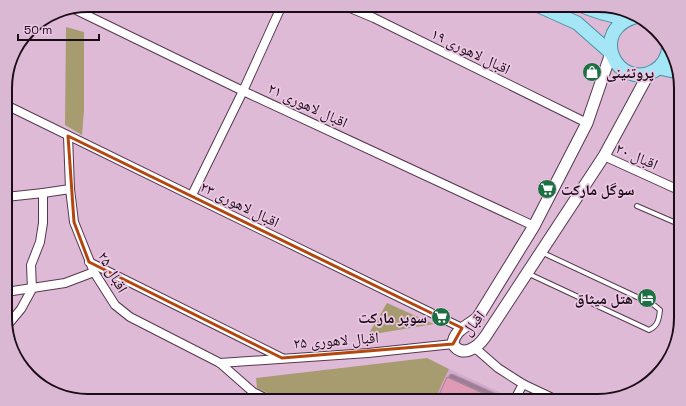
<svg xmlns="http://www.w3.org/2000/svg" width="686" height="406" font-family="'Space Grotesk','Noto Naskh Arabic',sans-serif">
<defs>
<filter id="shadow"><feDropShadow dx="3.5" dy="-3.5" stdDeviation="0" flood-color="#0004"/></filter>
</defs>
<rect width="100%" height="100%" fill="#debad6"/>
<polygon fill="#d3aacb" points="449,369 510,397 508,401 434,401"/>
<g fill="#a79b70">
<polygon points="66,27 84,32 84,110 82,135 65,125"/>
<polygon points="387,303 434,324 368,335"/>
<polygon points="427,358 449,369 434,401 285,401 257,388 256,378"/>
</g>
<polygon fill="#df9bb6" stroke="#a77e8e" filter="url(#shadow)" points="447,377 498,400 497,401 436,401"/>
<g fill="none" stroke-linecap="round" stroke-linejoin="round">
<defs>
<g id="service">
<polyline points="637,206 681,225"/>
<path d="M527 273 649 330C658 326 659 319 660 310L654 305 541 252"/>
</g>
<g id="minor">
<polyline points="343,5 374,18 587,123"/>
<polyline points="72,8 243,91 534,226"/>
<polyline points="6,105 462,328"/>
<polyline points="68,136 70,189 74,222 94,272 115,305 130,317 220,363 253,392 271,401"/>
<polyline points="604,156 681,191"/>
<polyline points="192,195 243,91 282,5"/>
<polyline points="6,197 43,193 70,189"/>
<polyline points="89,262 282,358"/>
<polyline points="6,292 65,283 94,272"/>
<polyline points="6,327 21,309 32,289 31,265 40,242 43,223 43,193"/>
<polyline points="474,347 498,368 523,384 559,401"/>
<polyline points="220,363 368,353 453,344"/>
<polyline points="514,401 523,384"/>
</g>
<path id="tertiary" d="M611 53 587 123 534 226 478 317C469 326 454 329 453 344 462 359 478 347 485 337L604 156 649 73"/>
<g id="primary">
<polyline points="537,5 577,23 611,53"/>
<path d="M580 5C596 12 611 16 628 19"/>
<path d="M638 16C586 29 617 91 654 71 664 65 668 57 669 46"/>
<polyline points="659,68 678,72"/>
</g>
</defs>
<use href="#service" stroke="#55384f" stroke-width="6"/>
<use href="#minor" stroke="#55384f" stroke-width="10"/>
<use href="#tertiary" stroke="#55384f" stroke-width="13"/>
<use href="#primary" stroke="#4d90a3" stroke-width="15"/>
<polyline stroke="#755e70" stroke-width="2" stroke-dasharray="1 3" stroke-linecap="butt" points="378,10 380,5"/>
<use href="#service" stroke="#fff" stroke-width="4"/>
<use href="#minor" stroke="#fff" stroke-width="8"/>
<use href="#tertiary" stroke="#fff" stroke-width="11"/>
<use href="#primary" stroke="#a4e6f5" stroke-width="13"/>
</g>
<path fill="none" stroke="#b4460f" stroke-width="3" stroke-linejoin="round" d="M68 136 462 328 453 344 282 358 89 262 74 222Z"/>
<defs>
<symbol id="shop-disc" viewBox="-11 -11 22 22"><circle r="9.5" fill="#1c7041" stroke="#ebc7e3"/><path d="M-5-2.5h2.3a2.7 3.5 0 0 1 5.4 0H5L5.5 6h-11ZM-1.5-2.5h3a1.5 2.3 0 0 0-3 0Z" fill="#fff"/></symbol>
<symbol id="supermarket-disc" viewBox="-11 -11 22 22"><circle r="9.5" fill="#1c7041" stroke="#ebc7e3"/><path d="M-6-5.5h2.5l.6 2H6L4.5 2H-2.5L-4.4-4H-6ZM-1.5 3.2a1.3 1.3 0 1 0 .1 0ZM3 3.2a1.3 1.3 0 1 0 .1 0Z" fill="#fff"/></symbol>
<symbol id="hotel-disc" viewBox="-11 -11 22 22"><circle r="9.5" fill="#1c7041" stroke="#ebc7e3"/><path d="M-6-4.5h1.5V1H6V5H4.5V3h-9V5H-6ZM-4 0a1.8 1.8 0 1 1 3.6 0ZM.5 0V-2.5h3Q6-2.5 6 0Z" fill="#fff"/></symbol>
</defs>
<g fill-rule="evenodd">
<use href="#shop-disc" x="581" y="61" width="22" height="22"/>
<use href="#supermarket-disc" x="536" y="178" width="22" height="22"/>
<use href="#hotel-disc" x="636" y="287" width="22" height="22"/>
<use href="#supermarket-disc" x="430" y="306" width="22" height="22"/>
</g>
<g text-anchor="middle" dominant-baseline="central" stroke-width="3.5" stroke-linejoin="round" paint-order="stroke">
<g font-size="15" fill="#1a0d17" stroke="#ebc7e3">
<text transform="translate(471 51) rotate(26)">اقبال لاهوری ۱۹</text>
<text transform="translate(308 105) rotate(25)">اقبال لاهوری ۲۱</text>
<text transform="translate(637 156) rotate(24)">اقبال ۲۰</text>
<text transform="translate(240 204) rotate(26)">اقبال لاهوری ۲۳</text>
<text transform="translate(113 272) rotate(60)">اقبال ۲۵</text>
<text transform="translate(473 323) rotate(-51)">اقبال</text>
<text transform="translate(336 340) rotate(-4)">اقبال لاهوری ۲۵</text>
</g>
<g font-size="15" font-weight="bold" fill="#1a0d17" stroke="#ebc7e3" text-anchor="start">
<text x="606" y="72">پروتئینی</text>
<text x="561" y="189">سوگل مارکت</text>
<text x="633" y="298" text-anchor="end">هتل میثاق</text>
<text x="427" y="317" text-anchor="end">سوپر مارکت</text>
</g>
</g>
<path d="M0 0H686V406H0ZM88 12H598A76 76 0 0 1 674 88V318A76 76 0 0 1 598 394H88A76 76 0 0 1 12 318V88A76 76 0 0 1 88 12Z" fill="#dab8d3" fill-rule="evenodd"/>
<path fill="none" stroke="#1a0d17" stroke-width="2" d="M88 12H598A76 76 0 0 1 674 88V318A76 76 0 0 1 598 394H88A76 76 0 0 1 12 318V88A76 76 0 0 1 88 12Z"/>
<path d="M18 34v6h81v-6" fill="none" stroke="#1a0d17" stroke-width="2"/>
<text x="24" y="34" font-size="12" fill="#1a0d17" stroke="#ebc7e3" stroke-width="3" paint-order="stroke">50 m</text>
</svg>
